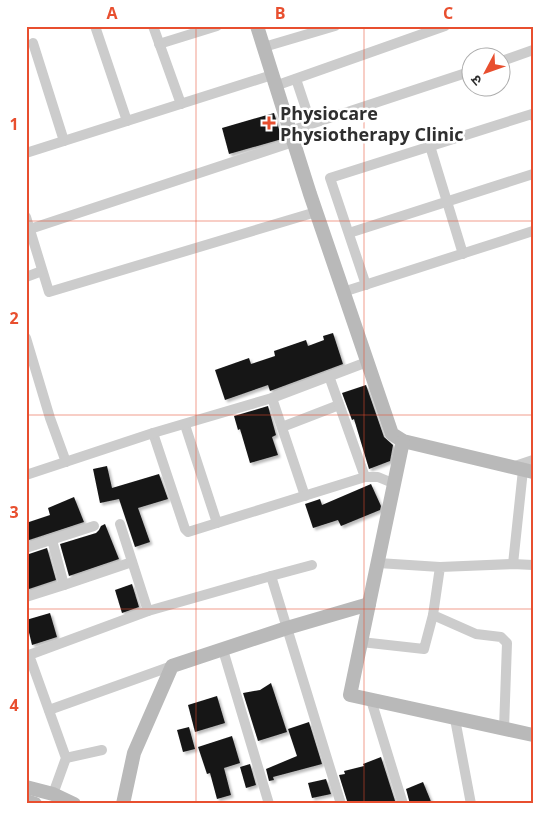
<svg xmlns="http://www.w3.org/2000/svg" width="559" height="830" font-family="'Open Sans','Noto Sans Devanagari',sans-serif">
<defs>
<filter id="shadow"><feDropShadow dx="2.5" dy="2.5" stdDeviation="1" flood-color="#0004"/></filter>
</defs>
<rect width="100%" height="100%" fill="#fff"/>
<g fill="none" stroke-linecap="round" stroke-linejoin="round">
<polyline stroke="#c9d6ed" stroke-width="3" points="26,29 31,26"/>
</g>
<g fill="#161616" filter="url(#shadow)">
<polygon points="274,113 282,139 229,154 222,128"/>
<polygon points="333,333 343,364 270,391 268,385 225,400 215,370 249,358 251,364 275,356 274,351 306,340 308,346 324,340 323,336"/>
<polygon points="366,385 384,437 393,445 390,461 369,469 354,419 352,420 342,393"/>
<polygon points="268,406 276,435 272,437 278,455 250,463 240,429 238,430 234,416"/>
<polygon points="107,466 112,488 159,474 168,499 138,508 150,542 135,547 119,499 100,503 93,469"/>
<polygon points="371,484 381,506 380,510 341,526 338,520 313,528 305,504 320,499 322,505"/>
<polygon points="74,497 84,522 26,541 26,523 50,515 48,508"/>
<polygon points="105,524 119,559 69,576 60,544 96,533 99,530 101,526"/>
<polygon points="47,548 56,580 26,590 26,555"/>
<polygon points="132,584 139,607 122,613 115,590"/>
<polygon points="50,613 57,637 32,645 26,620"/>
<polygon points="271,683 287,732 258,741 243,693 260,690"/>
<polygon points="217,696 225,723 195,732 188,705"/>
<polygon points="309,722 322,764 273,777 274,780 269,781 266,769 297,756 288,729"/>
<polygon points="189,727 195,749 183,752 177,730"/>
<polygon points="232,736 240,763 224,768 231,795 217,799 210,773 207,774 198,747"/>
<polygon points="381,757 396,804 348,804 339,775 345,774 344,771 364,766 363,764"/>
<polygon points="250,764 256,785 246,788 240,767"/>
<polygon points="326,779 331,794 312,798 308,783"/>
<polygon points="423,782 432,804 410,804 406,789"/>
</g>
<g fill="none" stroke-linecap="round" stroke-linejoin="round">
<g stroke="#ccc" stroke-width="10">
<polyline points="95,26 127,121"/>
<polyline points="153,26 181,104"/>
<polyline points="33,43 64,141"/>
<polyline points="159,44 217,26"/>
<polyline points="264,47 335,26"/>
<polyline points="502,61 533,50"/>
<polyline points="296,79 311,124 472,71"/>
<polyline points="275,86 445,26"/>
<polyline points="290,131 311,124"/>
<polyline points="430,146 463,254"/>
<polyline points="26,153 272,75"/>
<polyline points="26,217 49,292 316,212"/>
<polyline points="30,229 293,142"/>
<polyline points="349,233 533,174"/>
<polyline points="26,277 42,271"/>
<polyline points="366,285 330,178 532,114 533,116"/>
<polyline points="343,292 533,231"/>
<polyline points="26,338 50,418 66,462"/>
<polyline points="272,398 305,496"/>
<polyline points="185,425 217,523"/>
<polyline points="282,427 339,405"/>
<polyline points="153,433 185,529 188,532 365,477 329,376"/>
<polyline points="512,467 533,460"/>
<polyline points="26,475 153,433 272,398 367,362"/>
<polyline points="365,477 378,477 395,484"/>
<polyline points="26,548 94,526"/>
<polyline points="378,563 440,567"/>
<polyline points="513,564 523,470"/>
<polyline points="271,576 312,565"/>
<polyline points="64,585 132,562"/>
<polyline points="26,597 64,585 52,540"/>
<polyline points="148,611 271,576 341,804"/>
<polyline points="361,642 424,649 433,615"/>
<polyline points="223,650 269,804"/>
<polyline points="371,700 403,804"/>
<polyline points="49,710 172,666"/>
<polyline points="455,719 471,804"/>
<polyline points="504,729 507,643 501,637 476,634 433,615 440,567 513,564 533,565"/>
<polyline points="66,758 102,750"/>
<polyline points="53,794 66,758 29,655 148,611 120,524"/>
</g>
<g stroke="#b9b9b9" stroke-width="14">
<polyline points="257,26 310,194 392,434 403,441 533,472"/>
<polyline points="403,441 350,695 533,735"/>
<polyline points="26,787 53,794 74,804"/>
<polyline points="26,801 35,804"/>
<polyline points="123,804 134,753 172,666 287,628 369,604"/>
</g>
</g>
<path fill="none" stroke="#e84f2f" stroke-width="1" stroke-opacity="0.55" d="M196 26V804M364 26V804M26 221H533M26 415H533M26 609H533"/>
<path fill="#e84f2f" stroke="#fff" stroke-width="2" d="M266.5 115.5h5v5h5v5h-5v5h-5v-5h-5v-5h5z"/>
<g text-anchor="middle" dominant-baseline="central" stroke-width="5" stroke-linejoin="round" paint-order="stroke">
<g font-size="18" font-weight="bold" fill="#2f2f2f" stroke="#fff" text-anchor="start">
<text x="280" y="113">Physiocare<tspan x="280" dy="21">Physiotherapy Clinic</tspan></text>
</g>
</g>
<rect width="559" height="830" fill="none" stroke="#ffffff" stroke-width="55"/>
<g transform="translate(486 72) rotate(229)"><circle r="24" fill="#ffffff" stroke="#acacac"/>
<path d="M0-4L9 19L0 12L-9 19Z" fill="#e84f2f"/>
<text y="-8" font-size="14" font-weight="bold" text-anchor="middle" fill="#2f2f2f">उ</text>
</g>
<rect x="28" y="28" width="504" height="774" fill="none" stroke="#e84f2f" stroke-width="2"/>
<g font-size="16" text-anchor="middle" font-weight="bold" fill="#e84f2f">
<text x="112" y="19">A</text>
<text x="280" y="19">B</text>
<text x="448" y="19">C</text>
<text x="14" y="130">1</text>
<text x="14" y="324">2</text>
<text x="14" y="518">3</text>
<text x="14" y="711">4</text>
</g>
</svg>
